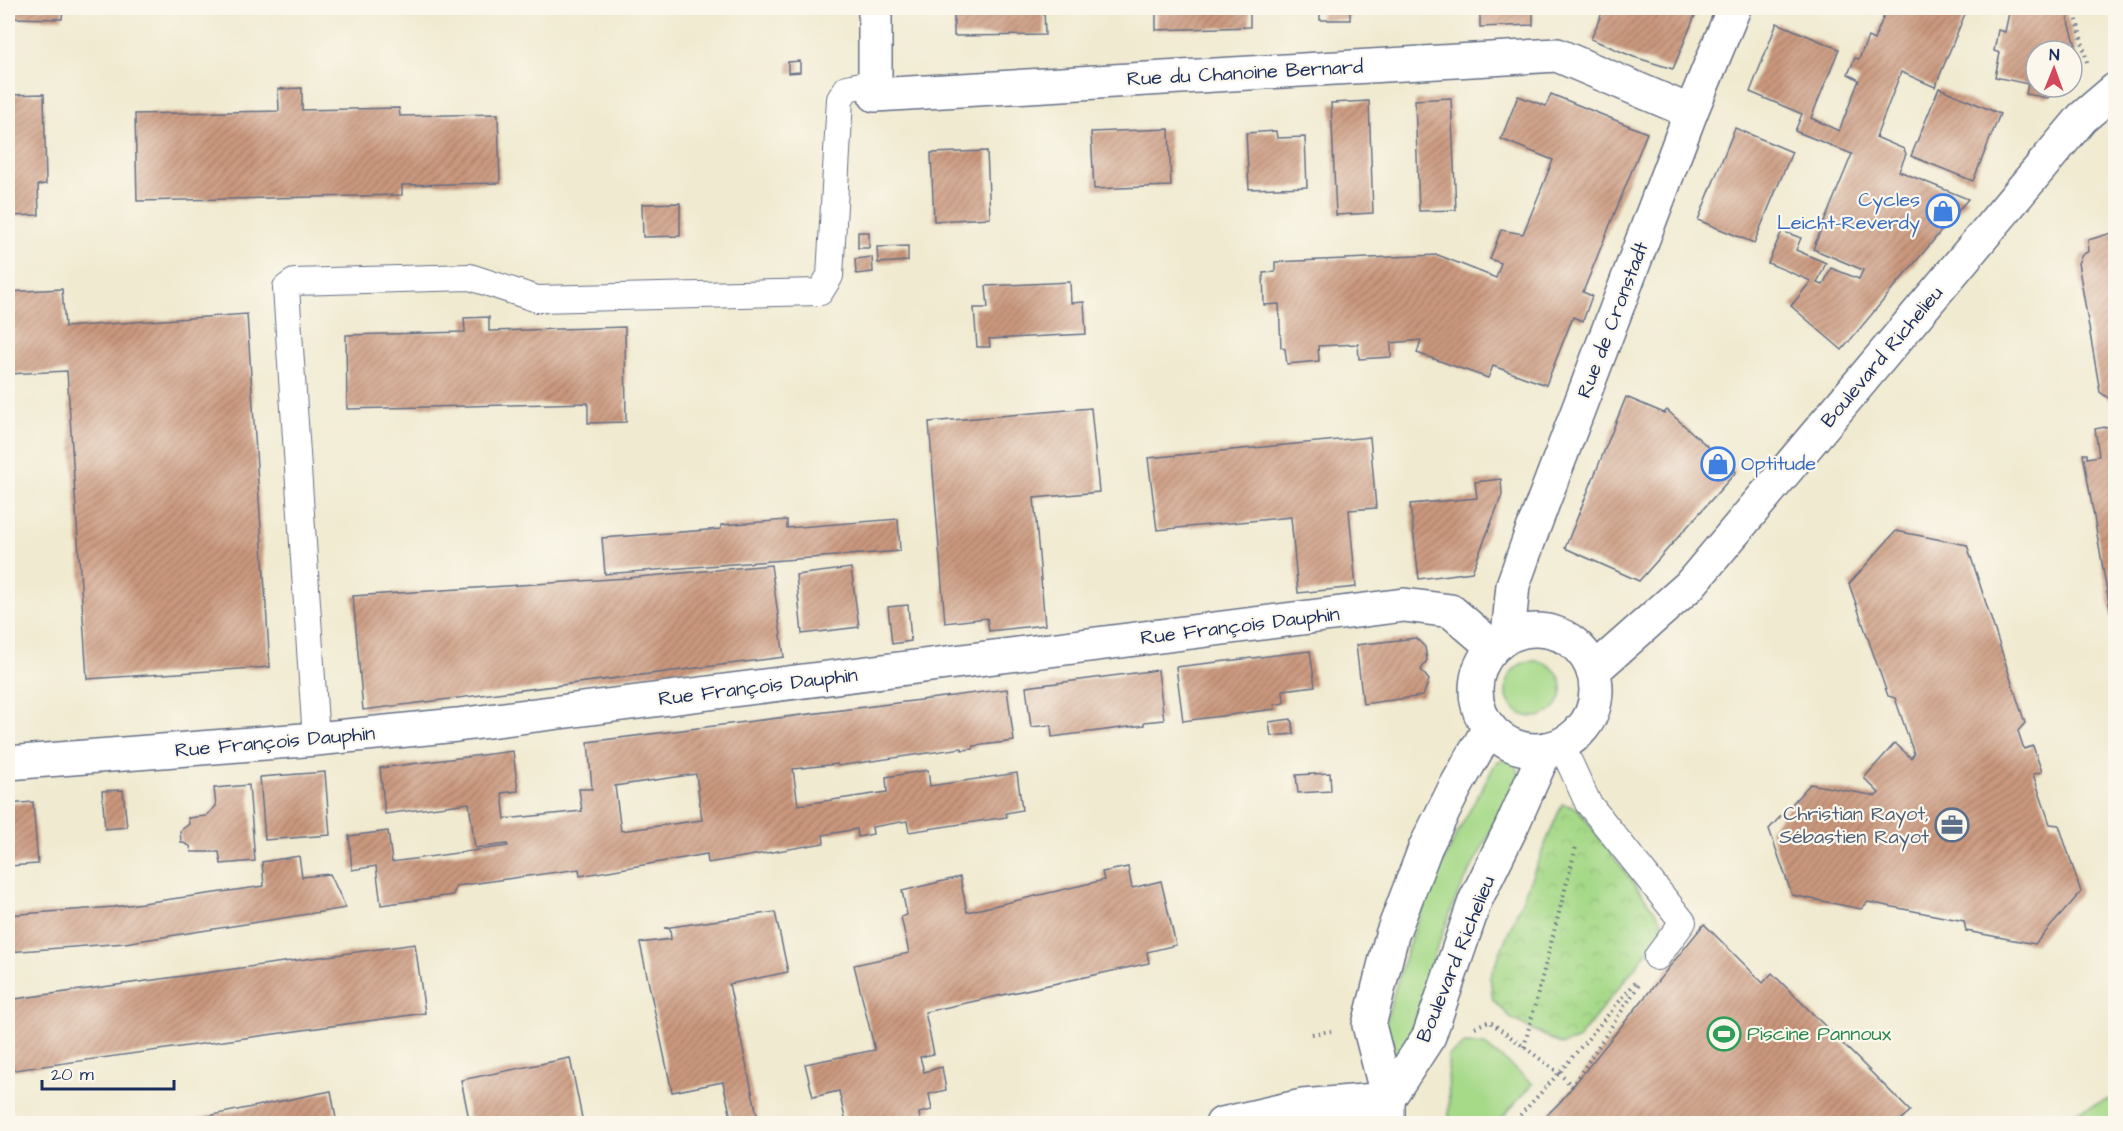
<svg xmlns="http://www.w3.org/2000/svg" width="2123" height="1131" font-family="'Architects Daughter',sans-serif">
<defs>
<pattern id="park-crowns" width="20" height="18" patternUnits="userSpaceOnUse" patternTransform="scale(1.5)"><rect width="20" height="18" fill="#a6d988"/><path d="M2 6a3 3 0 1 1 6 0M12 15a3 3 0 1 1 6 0" fill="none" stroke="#8ebb78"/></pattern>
<pattern id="building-hatch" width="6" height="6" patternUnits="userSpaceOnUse" patternTransform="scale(1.5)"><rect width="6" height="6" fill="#cb987d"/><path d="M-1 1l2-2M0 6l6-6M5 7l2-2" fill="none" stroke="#a47c6a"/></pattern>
</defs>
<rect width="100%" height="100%" fill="#fbf7ec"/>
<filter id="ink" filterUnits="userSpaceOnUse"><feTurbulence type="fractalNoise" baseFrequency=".0167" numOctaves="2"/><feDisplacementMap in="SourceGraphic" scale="12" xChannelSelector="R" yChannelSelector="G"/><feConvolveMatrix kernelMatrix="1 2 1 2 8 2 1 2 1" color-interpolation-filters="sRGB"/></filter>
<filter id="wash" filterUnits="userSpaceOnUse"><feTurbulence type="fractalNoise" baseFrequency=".008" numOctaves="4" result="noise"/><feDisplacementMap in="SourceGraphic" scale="24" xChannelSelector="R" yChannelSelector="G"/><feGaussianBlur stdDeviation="1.35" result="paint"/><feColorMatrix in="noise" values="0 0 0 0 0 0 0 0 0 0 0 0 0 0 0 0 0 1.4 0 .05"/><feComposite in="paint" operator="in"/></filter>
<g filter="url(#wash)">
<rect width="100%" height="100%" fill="#f0ead0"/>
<g fill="#a6d988" stroke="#608473" stroke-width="1.5">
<circle cx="1534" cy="689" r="28"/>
<path d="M1513 759 1520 775 1456 898 1433 959 1407 1050 1395 1057 1382 1049C1384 1026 1390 1005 1397 982 1420 901 1455 835 1497 761Z"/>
<polygon points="1465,1044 1485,1045 1533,1084 1497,1123 1449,1123 1448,1056"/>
<polygon points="2115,1097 2115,1123 2046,1123"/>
</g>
<polygon fill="url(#park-crowns)" stroke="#608473" stroke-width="1.5" points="1562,804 1577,808 1667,927 1577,1040 1562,1045 1512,1019 1493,1000 1490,977"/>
<g id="blocks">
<g fill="url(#building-hatch)" fill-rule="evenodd">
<polygon points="8,8 63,8 62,19 8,18"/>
<rect x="127" y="8" width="93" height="3"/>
<polygon points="948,8 1044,8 1045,35 954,36 954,12"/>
<polygon points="1156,8 1250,8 1250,27 1156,30"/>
<rect x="1320" y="8" width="30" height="12"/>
<polygon points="1480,8 1533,8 1533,25 1480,27"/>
<polygon points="1604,8 1698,8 1673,69 1634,57 1591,39"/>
<polygon points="1887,8 1967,9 1935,87 1901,72 1876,137 1904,149 1906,154 1899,171 1968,199 1842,350 1791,306 1811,281 1768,263 1782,231 1801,238 1796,250 1826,263 1817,283 1823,285 1831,268 1859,279 1863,270 1813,249 1852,154 1795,131 1802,114 1750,92 1777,23 1839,49 1811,118 1839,131 1859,80 1848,74 1855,58 1859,59 1868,37 1874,40"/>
<polygon points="2010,8 2065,8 2076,46 2073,62 2072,51 2036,51 2036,87 2056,87 2048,98 2026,94 2028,84 1995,77 2000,53 1994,51 1998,30 2005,32"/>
<polygon points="800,61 800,72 788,73 788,62"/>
<polygon points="302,88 302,110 399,108 400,116 498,114 500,183 402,185 402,195 137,201 135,114 279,111 278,89"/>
<polygon points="1939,88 2000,114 1973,181 1911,156"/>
<polygon points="44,94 46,184 38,185 39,215 8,216 8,95"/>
<polygon points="1551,94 1647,133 1583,292 1592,296 1583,321 1573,317 1546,385 1493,366 1488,378 1417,353 1421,340 1391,343 1391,357 1359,359 1358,344 1318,346 1319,361 1287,364 1285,349 1281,347 1279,304 1264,305 1263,273 1275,272 1275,262 1438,255 1496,278 1501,263 1490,259 1501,230 1523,234 1553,160 1501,139 1518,96 1546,106"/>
<polygon points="1451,98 1456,210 1419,211 1415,100"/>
<polygon points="1369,101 1373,213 1336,215 1331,103"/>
<polygon points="1735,128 1792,152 1754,243 1698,220"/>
<polygon points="1169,129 1171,186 1094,189 1091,132"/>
<polygon points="1276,131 1277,138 1305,137 1307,187 1249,189 1246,133"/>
<polygon points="987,151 990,218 934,221 931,153"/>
<polygon points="680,203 680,236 643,237 642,204"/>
<rect x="858" y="232" width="11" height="16"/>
<polygon points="2115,232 2115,399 2111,400 2100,392 2078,263 2082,255 2089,251 2088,240"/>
<polygon points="908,246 908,261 878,263 877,247"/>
<polygon points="872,257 873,272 856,274 855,259"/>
<polygon points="1070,282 1071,303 1084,302 1086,334 989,339 990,347 977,347 974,308 988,308 986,286"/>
<polygon points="62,289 65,327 247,314 270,667 87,679 67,371 8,374 8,292"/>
<polygon points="489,317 489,331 625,327 626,422 588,423 588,403 347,409 346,335 465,332 464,318"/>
<polygon points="1626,397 1664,413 1667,410 1736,472 1639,581 1565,548"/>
<polygon points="1091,408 1099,492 1034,498 1045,625 989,631 987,618 945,623 929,422"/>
<polygon points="2115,425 2115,632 2114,632 2083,454 2087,454 2087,458 2099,456 2095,429"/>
<polygon points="1370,437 1376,508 1349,510 1356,587 1298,593 1291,517 1157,530 1148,458"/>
<polygon points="1501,479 1502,495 1472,572 1419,579 1410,504 1477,498 1475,482"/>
<polygon points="898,519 900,551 605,574 602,538 721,529 721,525 787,520 787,528"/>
<polygon points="1896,531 1967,545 2025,723 2018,731 2024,749 2033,746 2042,772 2033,774 2050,824 2059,825 2081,892 2035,944 1966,931 1964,921 1868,902 1861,909 1792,895 1769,829 1810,784 1876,796 1879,793 1864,778 1895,743 1911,758 1914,754 1895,698 1888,696 1849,584"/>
<polygon points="771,565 784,657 363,710 353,596 627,578"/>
<polygon points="851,568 859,627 802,634 796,575"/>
<polygon points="908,605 911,641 892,644 888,607"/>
<polygon points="1416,638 1425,647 1427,660 1421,670 1429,680 1423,696 1363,704 1356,645"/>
<polygon points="1310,651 1315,686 1283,690 1284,703 1274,705 1275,709 1183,721 1176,667"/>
<polygon points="1158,670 1164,720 1144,722 1144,725 1052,737 1051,725 1031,727 1026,687"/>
<path d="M1007 689 1014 741 974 746 973 749 962 750V748L838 766 837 764 793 769 798 805 887 792 886 777 928 770 930 786 1017 773 1022 810 1006 813 1007 817 909 832 907 821 872 827 873 834 858 837 857 829 823 835 824 843 708 863 707 854 580 876 579 869 456 886 453 895 381 905 376 866 352 870 349 836 388 831 392 862 508 846 507 844 475 848 469 803 385 814 380 768 513 751 518 791 502 793 505 819 582 811 579 789H592L588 742ZM696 774 702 820 621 831 615 786Z"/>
<polygon points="1291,719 1294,734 1271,736 1269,722"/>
<polygon points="325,772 330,835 265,840 260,777"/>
<polygon points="1330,773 1331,791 1298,793 1296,775"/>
<polygon points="249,785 255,861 221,864 219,852 191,852 190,846 181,842 180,831 189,824 188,818 206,816 216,806 214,788"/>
<polygon points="123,790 127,827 105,829 102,791"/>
<polygon points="33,802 38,864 8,866 8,804"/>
<polygon points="299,856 302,877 330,874 346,908 125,943 8,952 8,915 114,907 264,886 262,862"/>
<polygon points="1128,867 1132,888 1161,881 1176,945 1147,952 1149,963 925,1012 934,1054 920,1057 924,1072 942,1067 946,1090 929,1094 932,1110 919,1113 921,1124 842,1124 845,1118 839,1091 813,1097 805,1064 875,1050 854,965 909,953 901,917 907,915 902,891 960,877 967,912 1104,880 1102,872"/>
<polygon points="775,912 788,972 729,984 759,1124 728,1124 732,1122 723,1082 672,1092 640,943 671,939 670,929 664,928"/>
<polygon points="1704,924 1763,983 1772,973 1910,1111 1897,1124 1538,1124 1560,1102"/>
<polygon points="415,944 425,1013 8,1071 8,1000"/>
<polygon points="570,1058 582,1118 557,1124 470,1124 461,1080"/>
<polygon points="331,1091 337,1124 178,1124 178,1122"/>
</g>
</g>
</g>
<g filter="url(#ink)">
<use href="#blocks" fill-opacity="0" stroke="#667086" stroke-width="1.5"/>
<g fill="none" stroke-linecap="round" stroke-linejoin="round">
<defs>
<g id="service">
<polyline points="316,739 286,288 294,282 470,277 537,299 820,292 830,276 840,99 847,88 876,82"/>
<polyline points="1561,744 1588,803 1683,922 1657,957"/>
</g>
<g id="minor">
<polyline points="875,8 875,95 1557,55 1691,112"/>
<polyline points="1508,636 1513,585 1530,537 1691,112 1734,8"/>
<polyline points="8,763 316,739 457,725 1404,605 1451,611 1493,647"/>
<polyline points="1222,1124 1302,1106 1388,1099"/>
</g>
<g id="secondary">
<circle cx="1536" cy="690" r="60"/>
<polyline points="1593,671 1689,586 2082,118 2116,89"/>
<polyline points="1388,1099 1429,1036 1475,901 1511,828 1546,749"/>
<polyline points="1388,1124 1388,1099 1369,1025 1392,935 1426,846 1455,788 1489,728"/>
</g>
</defs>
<use href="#service" stroke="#667086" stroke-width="28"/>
<use href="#minor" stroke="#667086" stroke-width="36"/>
<use href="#secondary" stroke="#667086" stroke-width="36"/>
<g stroke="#667086" stroke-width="4" stroke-dasharray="1.5 4.5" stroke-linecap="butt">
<polyline points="2074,8 2087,62"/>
<polyline points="1475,1027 1489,1021 1559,1073 1572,1086 1639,985"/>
<polyline points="1312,1034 1331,1031"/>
<polyline points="1524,1047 1576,847"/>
<polyline points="1512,1124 1559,1073 1635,983"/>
</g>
<use href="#service" stroke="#fff" stroke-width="26"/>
<use href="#minor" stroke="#fff" stroke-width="33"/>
<use href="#secondary" stroke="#fff" stroke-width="33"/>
</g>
</g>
<defs>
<symbol id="shop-ring" viewBox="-11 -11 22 22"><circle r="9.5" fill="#fbf7ec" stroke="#3f7fe0" stroke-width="1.5"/><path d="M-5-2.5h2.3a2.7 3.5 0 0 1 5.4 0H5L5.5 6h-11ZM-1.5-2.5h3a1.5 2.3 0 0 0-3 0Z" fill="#3f7fe0"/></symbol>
<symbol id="office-ring" viewBox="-11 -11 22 22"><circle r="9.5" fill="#fbf7ec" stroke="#5c6f8a" stroke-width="1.5"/><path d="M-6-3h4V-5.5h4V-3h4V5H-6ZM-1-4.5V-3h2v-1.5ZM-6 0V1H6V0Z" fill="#5c6f8a"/></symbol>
<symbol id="stadium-ring" viewBox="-11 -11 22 22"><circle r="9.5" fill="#fbf7ec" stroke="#2e9e5b" stroke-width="1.5"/><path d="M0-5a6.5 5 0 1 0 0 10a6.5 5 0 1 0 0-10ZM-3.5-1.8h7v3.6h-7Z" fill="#2e9e5b"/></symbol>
</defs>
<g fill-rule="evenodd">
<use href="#shop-ring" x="1924" y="192" width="38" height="38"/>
<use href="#shop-ring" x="1699" y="445" width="38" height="38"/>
<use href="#office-ring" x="1933" y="806" width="38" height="38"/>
<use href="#stadium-ring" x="1705" y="1015" width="38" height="38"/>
</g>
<g text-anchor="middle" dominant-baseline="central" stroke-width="4.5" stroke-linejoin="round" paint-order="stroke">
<g font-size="20" fill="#1b2f5e" stroke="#fbf7ec">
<text transform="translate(1245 73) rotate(-3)">Rue du Chanoine Bernard</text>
<text transform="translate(1613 320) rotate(-69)">Rue de Cronstadt</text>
<text transform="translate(1882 357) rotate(-50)">Boulevard Richelieu</text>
<text transform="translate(1240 626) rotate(-7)">Rue François Dauphin</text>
<text transform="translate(758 687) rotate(-7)">Rue François Dauphin</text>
<text transform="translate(275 742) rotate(-5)">Rue François Dauphin</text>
<text transform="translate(1456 959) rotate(-68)">Boulevard Richelieu</text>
</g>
<g font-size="20" fill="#366cbe" stroke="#fbf7ec" text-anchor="end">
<text x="1920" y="200">Cycles<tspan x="1920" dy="23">Leicht-Reverdy</tspan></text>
<text x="1741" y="464" text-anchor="start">Optitude</text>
</g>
<g font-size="20" fill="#4e5e75" stroke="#fbf7ec" text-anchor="end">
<text x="1929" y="814">Christian Rayot,<tspan x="1929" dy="23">Sébastien Rayot</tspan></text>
</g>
<g font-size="20" fill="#27864d" stroke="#fbf7ec" text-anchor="start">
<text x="1747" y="1034">Piscine Pannoux</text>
</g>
</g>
<rect width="2123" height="1131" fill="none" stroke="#fbf7ec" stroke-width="30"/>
<g transform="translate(2054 69) rotate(1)"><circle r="28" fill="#fbf7ec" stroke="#a1a7b3" stroke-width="1.5"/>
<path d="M0-4.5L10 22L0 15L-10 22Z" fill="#d1495b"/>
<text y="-9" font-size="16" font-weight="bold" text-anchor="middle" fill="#1b2f5e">N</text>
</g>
<path d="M42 1080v9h132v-9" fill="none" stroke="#1b2f5e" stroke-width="3"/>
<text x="51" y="1080" font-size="18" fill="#1b2f5e" stroke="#fbf7ec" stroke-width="4.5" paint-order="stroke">20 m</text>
</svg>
